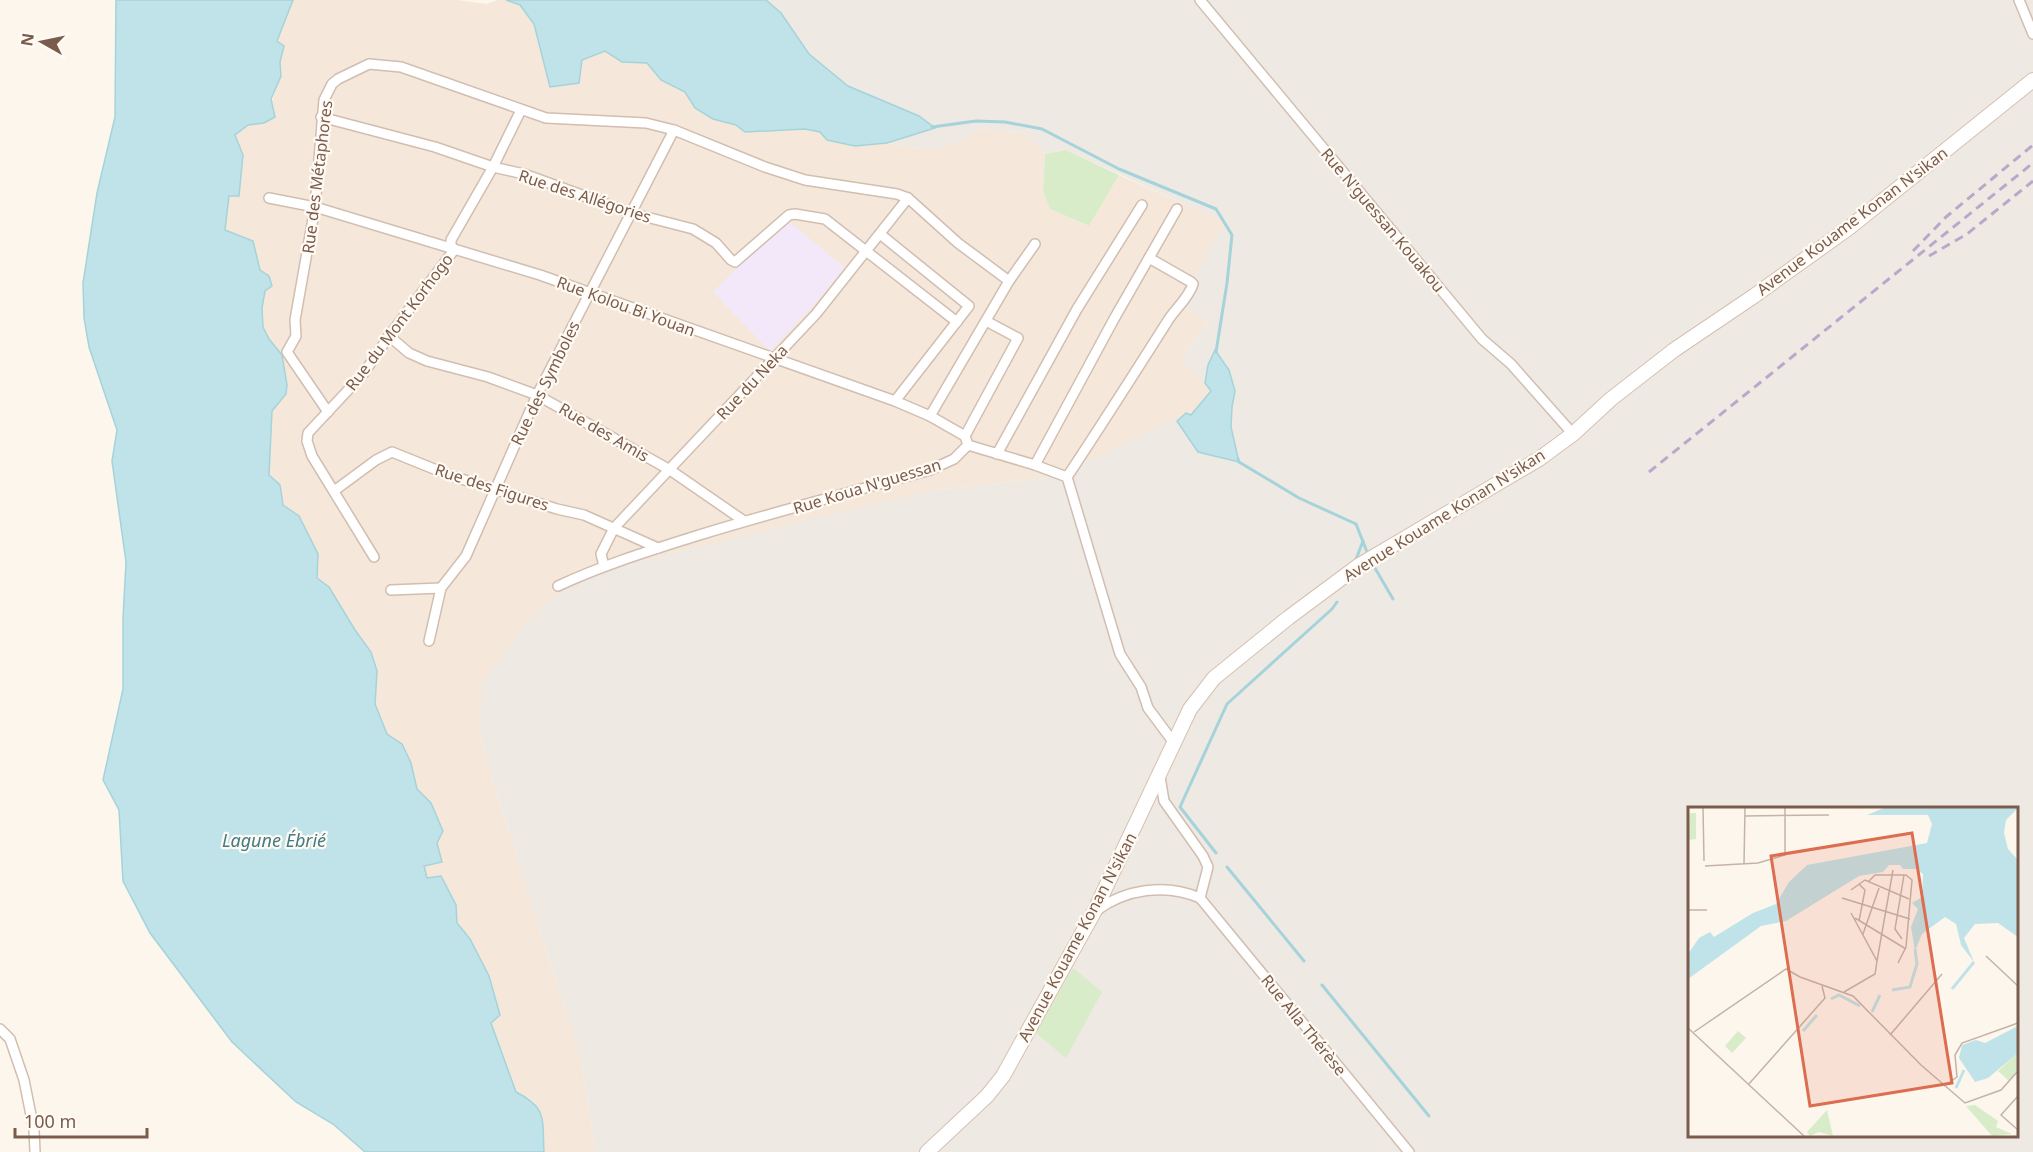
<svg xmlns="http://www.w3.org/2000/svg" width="2033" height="1152" font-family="'Noto Sans',sans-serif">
<rect width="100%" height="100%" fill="#fdf6ec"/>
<polygon fill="#f5e8da" points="293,0 457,0 487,4 497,0 506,0 520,5 534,24 551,87 582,60 605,51 622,62 647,63 661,80 685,92 695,108 713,119 736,125 745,132 805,129 820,132 855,146 887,143 930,150 957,142 982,128 1005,132 1025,133 1045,154 1043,191 1050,209 1089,226 1119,175 1225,222 1181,304 1208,323 1181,359 1211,390 1191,415 1184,415 1109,452 1046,478 936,490 479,730 495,788 582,1063 595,1152 544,1152 541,1112 532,1100 516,1092 491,1023 500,1015 470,939 457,923 456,905 427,878 424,866 437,843 431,803 417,789 411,763 402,744 387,734 374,704 377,671 371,652 355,630 329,587 317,578 318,554 299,516 283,505 280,485 269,475 272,411 286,394 282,355 269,339 263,327 262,308 265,291 271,286 269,276 260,270 253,241 225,230 229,195 239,196 243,155 235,135 248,125 264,123 281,76 280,62 284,46 277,41"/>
<path fill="#efe9e4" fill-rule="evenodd" d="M766 0H2033V1152H595L582 1063 495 788 479 730 482 684 520 630 548 602 572 584 606 569 936 490 1046 478 1109 452 1186 413 1191 415 1211 391 1181 359 1208 323 1181 304 1224 222 1066 150 1045 154 1025 133 1005 132 982 128 957 142 930 150 887 143 935 128 919 116 848 86 809 54 781 13ZM1690 808H2016V1136H1690Z"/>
<polygon fill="#f3e8fa" points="786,219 845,268 809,310 770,351 713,292"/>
<g fill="#d8ecc9">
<polygon points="1066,150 1119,175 1089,226 1050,209 1043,191 1045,154"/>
<polygon points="1073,968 1102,992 1066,1058 1036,1033"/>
</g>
<g fill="#bfe3e8" stroke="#a5d3da" stroke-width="1.5">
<path d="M116 0H293L277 41 284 46 280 62 281 76 271 99 275 117 264 123 248 125 235 135 243 155 239 196H229L225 230 253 241 260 270 269 276 272 286 265 291 262 308 263 327 269 339 282 355 287 385 286 394 272 411 269 475 280 485 283 505 299 516 318 554 317 578 329 587 355 630 371 652 377 671 375 704 387 734 402 744 411 763 417 789 431 803 443 831 437 843 442 862 424 866 427 878 441 876 456 905 457 923 470 939 489 976 500 1015 491 1023 516 1092C548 1108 542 1119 544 1152H365L333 1124 296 1102 232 1042 150 933 123 881 119 810 103 780 123 689V618L126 562 112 461 117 430 89 347 84 318 83 283 97 193 115 117Z"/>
<polygon points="506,0 766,0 781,13 809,54 848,86 919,116 935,128 887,143 855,146 827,140 820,132 805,129 745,132 736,125 713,119 695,108 685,92 661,80 647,63 622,62 605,51 582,60 579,83 550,87 534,24 520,5"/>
<polygon points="1215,350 1229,370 1235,391 1232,407 1231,427 1239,462 1198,452 1177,421 1186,413 1191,415 1211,391 1205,383 1208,365"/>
</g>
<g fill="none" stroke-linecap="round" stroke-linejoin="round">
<g stroke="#a5d3da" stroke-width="3">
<polyline points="932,127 976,121 1005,122 1042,129 1119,169 1216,209 1232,235 1227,283 1216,352"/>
<polyline points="1238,459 1239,462 1299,498 1356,524 1367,552"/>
<polyline points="1355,562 1363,541"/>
<polyline points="1372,563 1393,599"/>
<polyline points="1216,853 1180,807 1227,704 1332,609 1337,602"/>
<polyline points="1227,867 1304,961"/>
<polyline points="1322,985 1429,1116"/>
</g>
<defs>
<g id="street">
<polyline points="1200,0 1482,339 1511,364 1573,434"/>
<polyline points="2019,0 2033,34"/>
<polyline points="321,117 435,147 493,167 524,174 631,213 693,229 716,243 731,260 735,262 789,215 795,214 825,219 957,322"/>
<polyline points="269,198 315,207 540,275 895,401 930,416 965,436 968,445"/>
<polyline points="880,234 969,306 895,401"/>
<polyline points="389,336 409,353 427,361 488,377 537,395 670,470 744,521"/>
<polyline points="328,412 287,352 296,336 295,320 315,207 324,100 332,84 338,79 369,64 401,67 546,118 646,123 674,130 765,167 805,180 897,194 908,198 958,243 1009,281"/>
<polyline points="930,416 1009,281 1035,244"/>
<polyline points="965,436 1018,338 986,321"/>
<polyline points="997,454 1077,309 1142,205"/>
<polyline points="1035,465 1114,319 1177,209"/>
<path d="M1067 477C1101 426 1134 374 1167 322 1174 310 1189 298 1193 284L1191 282 1149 258"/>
<polyline points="334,491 376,460 392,452 449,475 557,509 584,515 658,548"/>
<polyline points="374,557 312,456 307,441 308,433 364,373 389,336 454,250 451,245 451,240 493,167 521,110"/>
<polyline points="604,566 601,554 614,528 816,314 908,198"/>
<path d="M558 586C603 565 649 551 696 536 774 512 852 492 930 470L954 459 968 445 1035 465 1067 477 1120 654 1141 687 1148 708 1174 743"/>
<polyline points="391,590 441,588"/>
<polyline points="429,641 441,588 466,556 537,395 674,130"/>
<polyline points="1160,777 1164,801 1203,856 1208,867 1200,898"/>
<path d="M1096 911C1125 889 1166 883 1200 898L1409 1152"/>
<polyline points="0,1029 10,1039 24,1080 34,1130 35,1152"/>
</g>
<polyline id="secondary" points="927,1152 987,1096 1003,1076 1094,912 1190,709 1214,678 1288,618 1358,566 1539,459 1573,434 1611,399 1674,350 1754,296 1850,227 2033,80"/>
</defs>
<use href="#street" stroke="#d1beb0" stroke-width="12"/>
<use href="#secondary" stroke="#d6c0b0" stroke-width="16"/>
<use href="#street" stroke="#fff" stroke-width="9"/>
<use href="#secondary" stroke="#fff" stroke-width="14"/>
<g stroke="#b9a8c9" stroke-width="3" stroke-dasharray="9 6" stroke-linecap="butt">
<polyline points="1913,251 1946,217 2033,145"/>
<polyline points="1929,256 1967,234 2033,181"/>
<polyline points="1649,472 2033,163"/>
</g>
</g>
<g text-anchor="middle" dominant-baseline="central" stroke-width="4.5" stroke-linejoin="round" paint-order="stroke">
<g font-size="16" fill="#7a5c4d" stroke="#fffaf3">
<text transform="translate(317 177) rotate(-83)">Rue des Métaphores</text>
<text transform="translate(585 196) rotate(18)">Rue des Allégories</text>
<text transform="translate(1383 220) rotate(50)">Rue N'guessan Kouakou</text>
<text transform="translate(1852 221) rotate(-37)">Avenue Kouame Konan N'sikan</text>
<text transform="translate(626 306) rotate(20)">Rue Kolou Bi Youan</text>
<text transform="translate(399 322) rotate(-53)">Rue du Mont Korhogo</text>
<text transform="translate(752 382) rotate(-47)">Rue du Neka</text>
<text transform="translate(545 383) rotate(-64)">Rue des Symboles</text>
<text transform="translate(604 432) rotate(30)">Rue des Amis</text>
<text transform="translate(867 486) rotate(-17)">Rue Koua N'guessan</text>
<text transform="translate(492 487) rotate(18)">Rue des Figures</text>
<text transform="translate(1444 515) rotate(-32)">Avenue Kouame Konan N'sikan</text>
<text transform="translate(1077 937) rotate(-62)">Avenue Kouame Konan N'sikan</text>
<text transform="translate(1304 1025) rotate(51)">Rue Alla Thérèse</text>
</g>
<g font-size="18" font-style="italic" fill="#437c86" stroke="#fffaf3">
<text x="274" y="840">Lagune Ébrié</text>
</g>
</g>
<g transform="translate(1688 807)">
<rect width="330" height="330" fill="#fdf6ec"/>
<path d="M2 6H8V32L0 33ZM50 224 58 231 44 246 37 239ZM330 246V264L321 274 310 264ZM287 298 310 314 308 320 324 327 304 329 278 299ZM139 303 145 329 131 325 122 329 119 325Z" fill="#d8ecc9"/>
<path d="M196 1H330L318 13 316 26 320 42 330 53V130L310 116 287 117 276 131 286 155 273 138 268 117 257 110 234 127 227 144 223 120 230 102 224 96 234 90 235 67 228 62H215L212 58H201L195 65 171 69 98 114 73 119 0 172V147L11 131 22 125 26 130 65 106 88 97 101 75 119 58 239 36 244 17 240 8H179ZM330 219V246L300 271 287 275 271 251 274 238 288 233 297 236Z" fill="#bfe3e8"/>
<path fill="none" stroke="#bfe3e8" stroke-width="3" d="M264 182 286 155M204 183 222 180 229 157 227 142M143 192 151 188 172 199M184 205 192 188M115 224 129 208M268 281 276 263"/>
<path fill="none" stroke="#c5b3a7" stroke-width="1.5" d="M15 1 16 54M57 9 141 8M56 57 57 1M17 59 70 56 97 48V1M180 75 187 68H218L224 73 218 140 210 156M171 77 177 83 171 114M163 83 177 73 221 92M154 91 222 112M0 103H19M167 111 218 142M175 127 191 81M214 132 207 122 216 68M298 149 330 179M189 154 205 63M156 185 187 167 189 154 163 106M0 221 116 329M6 225 98 162 112 170 165 189 233 258 277 296 313 283 330 264M202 228 254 167M60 278 137 191 134 179M256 279 269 270 267 248 274 236 330 216M330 289 313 308 330 323"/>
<path fill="#dc6d51" fill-opacity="0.15" stroke="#dc6d51" stroke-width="3" d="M224 26 264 276 122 299 83 49Z"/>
<rect width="330" height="330" fill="none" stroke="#7a5c4d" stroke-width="3"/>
</g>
<g transform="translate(42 42) rotate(279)" stroke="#fffaf3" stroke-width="4.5" paint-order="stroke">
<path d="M0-4.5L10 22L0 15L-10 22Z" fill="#7a5c4d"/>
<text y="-9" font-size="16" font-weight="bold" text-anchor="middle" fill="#7a5c4d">N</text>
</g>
<path d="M15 1128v9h132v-9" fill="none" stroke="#7a5c4d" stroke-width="3"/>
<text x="24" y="1128" font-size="18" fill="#7a5c4d" stroke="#fffaf3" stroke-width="4.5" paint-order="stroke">100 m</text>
</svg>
